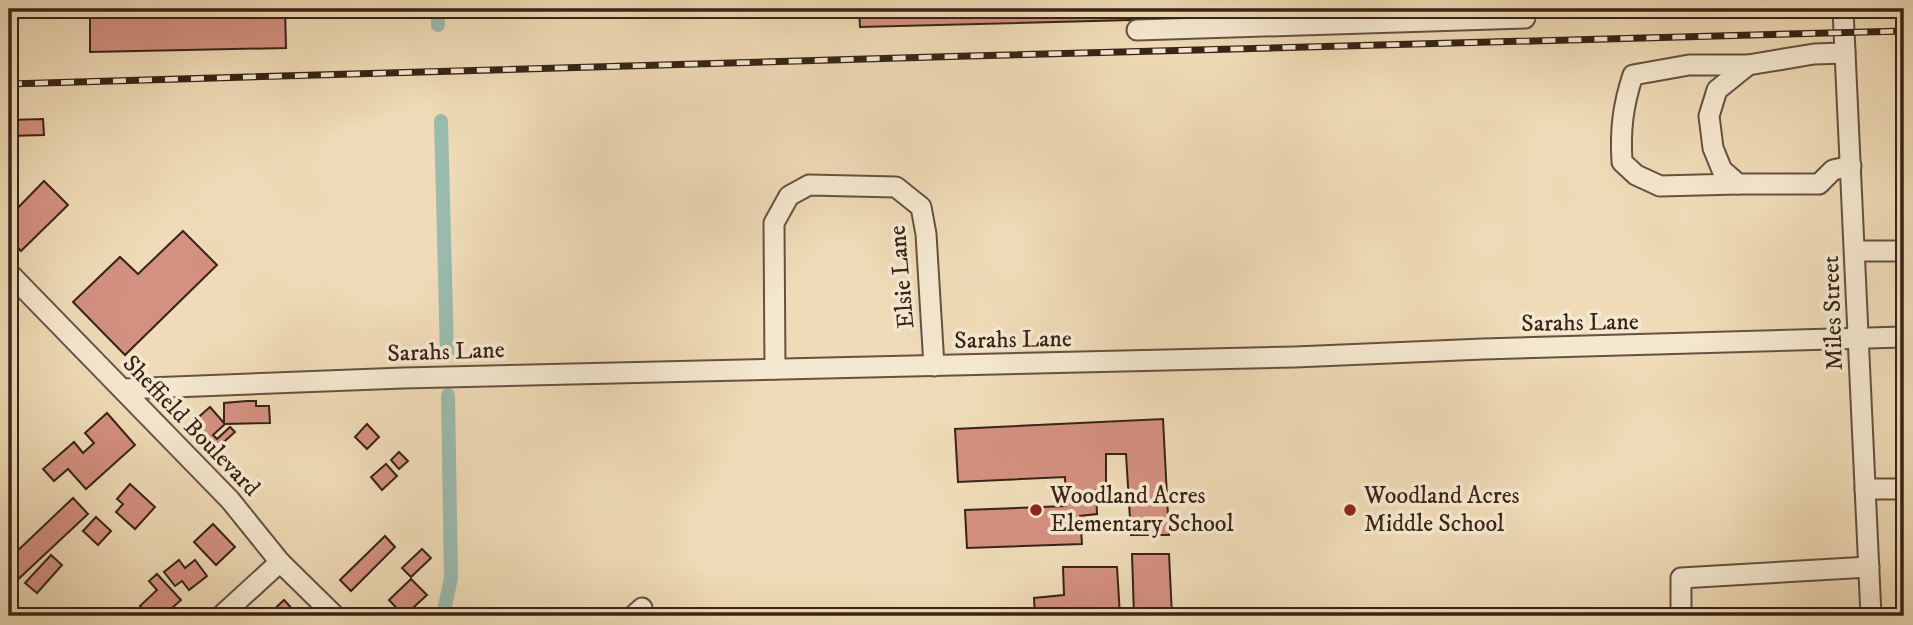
<svg xmlns="http://www.w3.org/2000/svg" width="1913" height="625" font-family="'IM FELL DW Pica',serif">
<rect width="100%" height="100%" fill="#efdbb7"/>
<filter id="stains"><feTurbulence type="fractalNoise" baseFrequency=".00286" numOctaves="4"/><feColorMatrix values="0 0 0 0 .2 0 0 0 0 .09 0 0 0 0 .02 0 0 0 .5 -.17"/></filter>
<radialGradient id="worn" r=".72"><stop offset=".6" stop-color="#630" stop-opacity="0"/><stop offset="1" stop-color="#630" stop-opacity=".3"/></radialGradient>
<g fill="none" stroke-linecap="round" stroke-linejoin="round">
<g stroke="#9abbae" stroke-width="14">
<polyline points="438,9 438,25"/>
<polyline points="441,121 447,355"/>
<polyline points="443,616 451,578 448,395"/>
</g>
</g>
<g fill="#d49080" stroke="#372417" stroke-width="2">
<polygon points="110,9 285,9 286,48 90,52 90,16 110,16"/>
<polygon points="859,9 1208,9 1208,18 860,27"/>
<polygon points="43,119 44,135 9,136 9,120"/>
<polygon points="44,181 68,205 21,251 9,238 9,217"/>
<polygon points="183,231 217,265 125,355 73,302 120,257 138,274"/>
<polygon points="247,401 256,401 256,406 269,406 270,423 225,424 213,435 217,439 230,427 235,432 209,455 185,429 210,407 224,423 224,403"/>
<polygon points="107,413 135,445 86,489 68,469 54,481 43,469 74,442 83,453 94,443 85,433"/>
<polygon points="1163,419 1169,535 1131,535 1126,454 1106,454 1106,489 1096,490 1097,514 1080,516 1082,544 967,548 965,510 1066,506 1065,477 958,482 955,429"/>
<polygon points="367,424 379,437 367,449 355,437"/>
<polygon points="399,452 408,461 399,469 391,460"/>
<polygon points="386,464 397,476 382,490 371,477"/>
<polygon points="130,484 155,507 135,529 116,512 123,504 117,499"/>
<polygon points="73,498 88,514 13,584 9,580 9,568 17,560 12,556"/>
<polygon points="96,517 111,531 98,545 83,531"/>
<polygon points="213,524 235,547 216,565 194,542"/>
<polygon points="385,536 395,547 351,591 340,580"/>
<polygon points="422,549 431,558 411,577 402,568"/>
<polygon points="1132,554 1169,554 1172,616 1134,616"/>
<polygon points="51,555 62,565 37,593 25,583"/>
<polygon points="179,560 185,568 195,560 207,576 189,590 182,581 175,586 164,572"/>
<polygon points="1063,567 1117,567 1120,616 1035,616 1034,598 1064,595"/>
<polygon points="157,574 181,600 163,616 150,616 140,606 157,590 149,581"/>
<polygon points="411,579 427,595 404,616 389,600"/>
<polygon points="284,600 298,615 267,616"/>
</g>
<g fill="none" stroke-linecap="round" stroke-linejoin="round">
<defs>
<g id="minor">
<polyline points="1843,9 1871,616"/>
<polyline points="1137,30 1525,18"/>
<polyline points="1845,53 1814,54 1748,65 1717,90 1709,116 1713,148 1722,170 1738,184 1819,184 1833,170 1851,166"/>
<path d="M1738 184 1660 186 1636 175 1622 162C1620 130 1623 105 1633 75L1689 65H1748"/>
<polyline points="1855,251 1904,251"/>
<polyline points="9,273 230,500 280,562 335,616"/>
<polyline points="775,369 774,223 789,196 809,185 896,187 921,207 926,234 934,366"/>
<polyline points="123,389 403,378 1295,357 1483,349 1904,337"/>
<polyline points="1865,489 1904,489"/>
<polyline points="221,616 280,562"/>
<polyline points="633,616 642,608"/>
<polyline points="1681,616 1681,578 1869,567"/>
</g>
</defs>
<use href="#minor" stroke="#65523f" stroke-width="23"/>
<use href="#minor" stroke="#f5e8d0" stroke-width="19"/>
<defs>
<polyline id="rail" points="9,84 969,56 1904,31"/>
</defs>
<use href="#rail" stroke="#372417" stroke-width="7"/>
<use href="#rail" stroke="#f5e8d0" stroke-width="4.5" stroke-dasharray="13" stroke-linecap="butt"/>
</g>
<g fill="#8f2418" stroke="#f5e8d0" stroke-width="2.5">
<circle cx="1036" cy="510" r="7"/>
<circle cx="1350" cy="510" r="7"/>
</g>
<g text-anchor="middle" dominant-baseline="central" stroke-width="7" stroke-linejoin="round" paint-order="stroke">
<g font-size="24" fill="#372417" stroke="#f5e8d0">
<text transform="translate(902 277) rotate(-95)">Elsie Lane</text>
<text transform="translate(1833 313) rotate(-92)">Miles Street</text>
<text transform="translate(1580 323) rotate(-1)">Sarahs Lane</text>
<text transform="translate(1013 340) rotate(-1)">Sarahs Lane</text>
<text transform="translate(446 352) rotate(-2)">Sarahs Lane</text>
<text transform="translate(191 426) rotate(46)">Sheffield Boulevard</text>
</g>
<g font-size="24" fill="#372417" stroke="#f5e8d0" text-anchor="start">
<text x="1050" y="496">Woodland Acres<tspan x="1050" dy="28">Elementary School</tspan></text>
<text x="1364" y="496">Woodland Acres<tspan x="1364" dy="28">Middle School</tspan></text>
</g>
</g>
<rect width="1913" height="625" fill="none" stroke="#efdbb7" stroke-width="35"/>
<rect x="10" y="10" width="1892" height="604" fill="none" stroke="#372417" stroke-width="3.5"/>
<rect x="18" y="18" width="1878" height="590" fill="none" stroke="#372417" stroke-width="2"/>
<rect width="100%" height="100%" filter="url(#stains)"/>
<rect width="100%" height="100%" fill="url(#worn)"/>
</svg>
